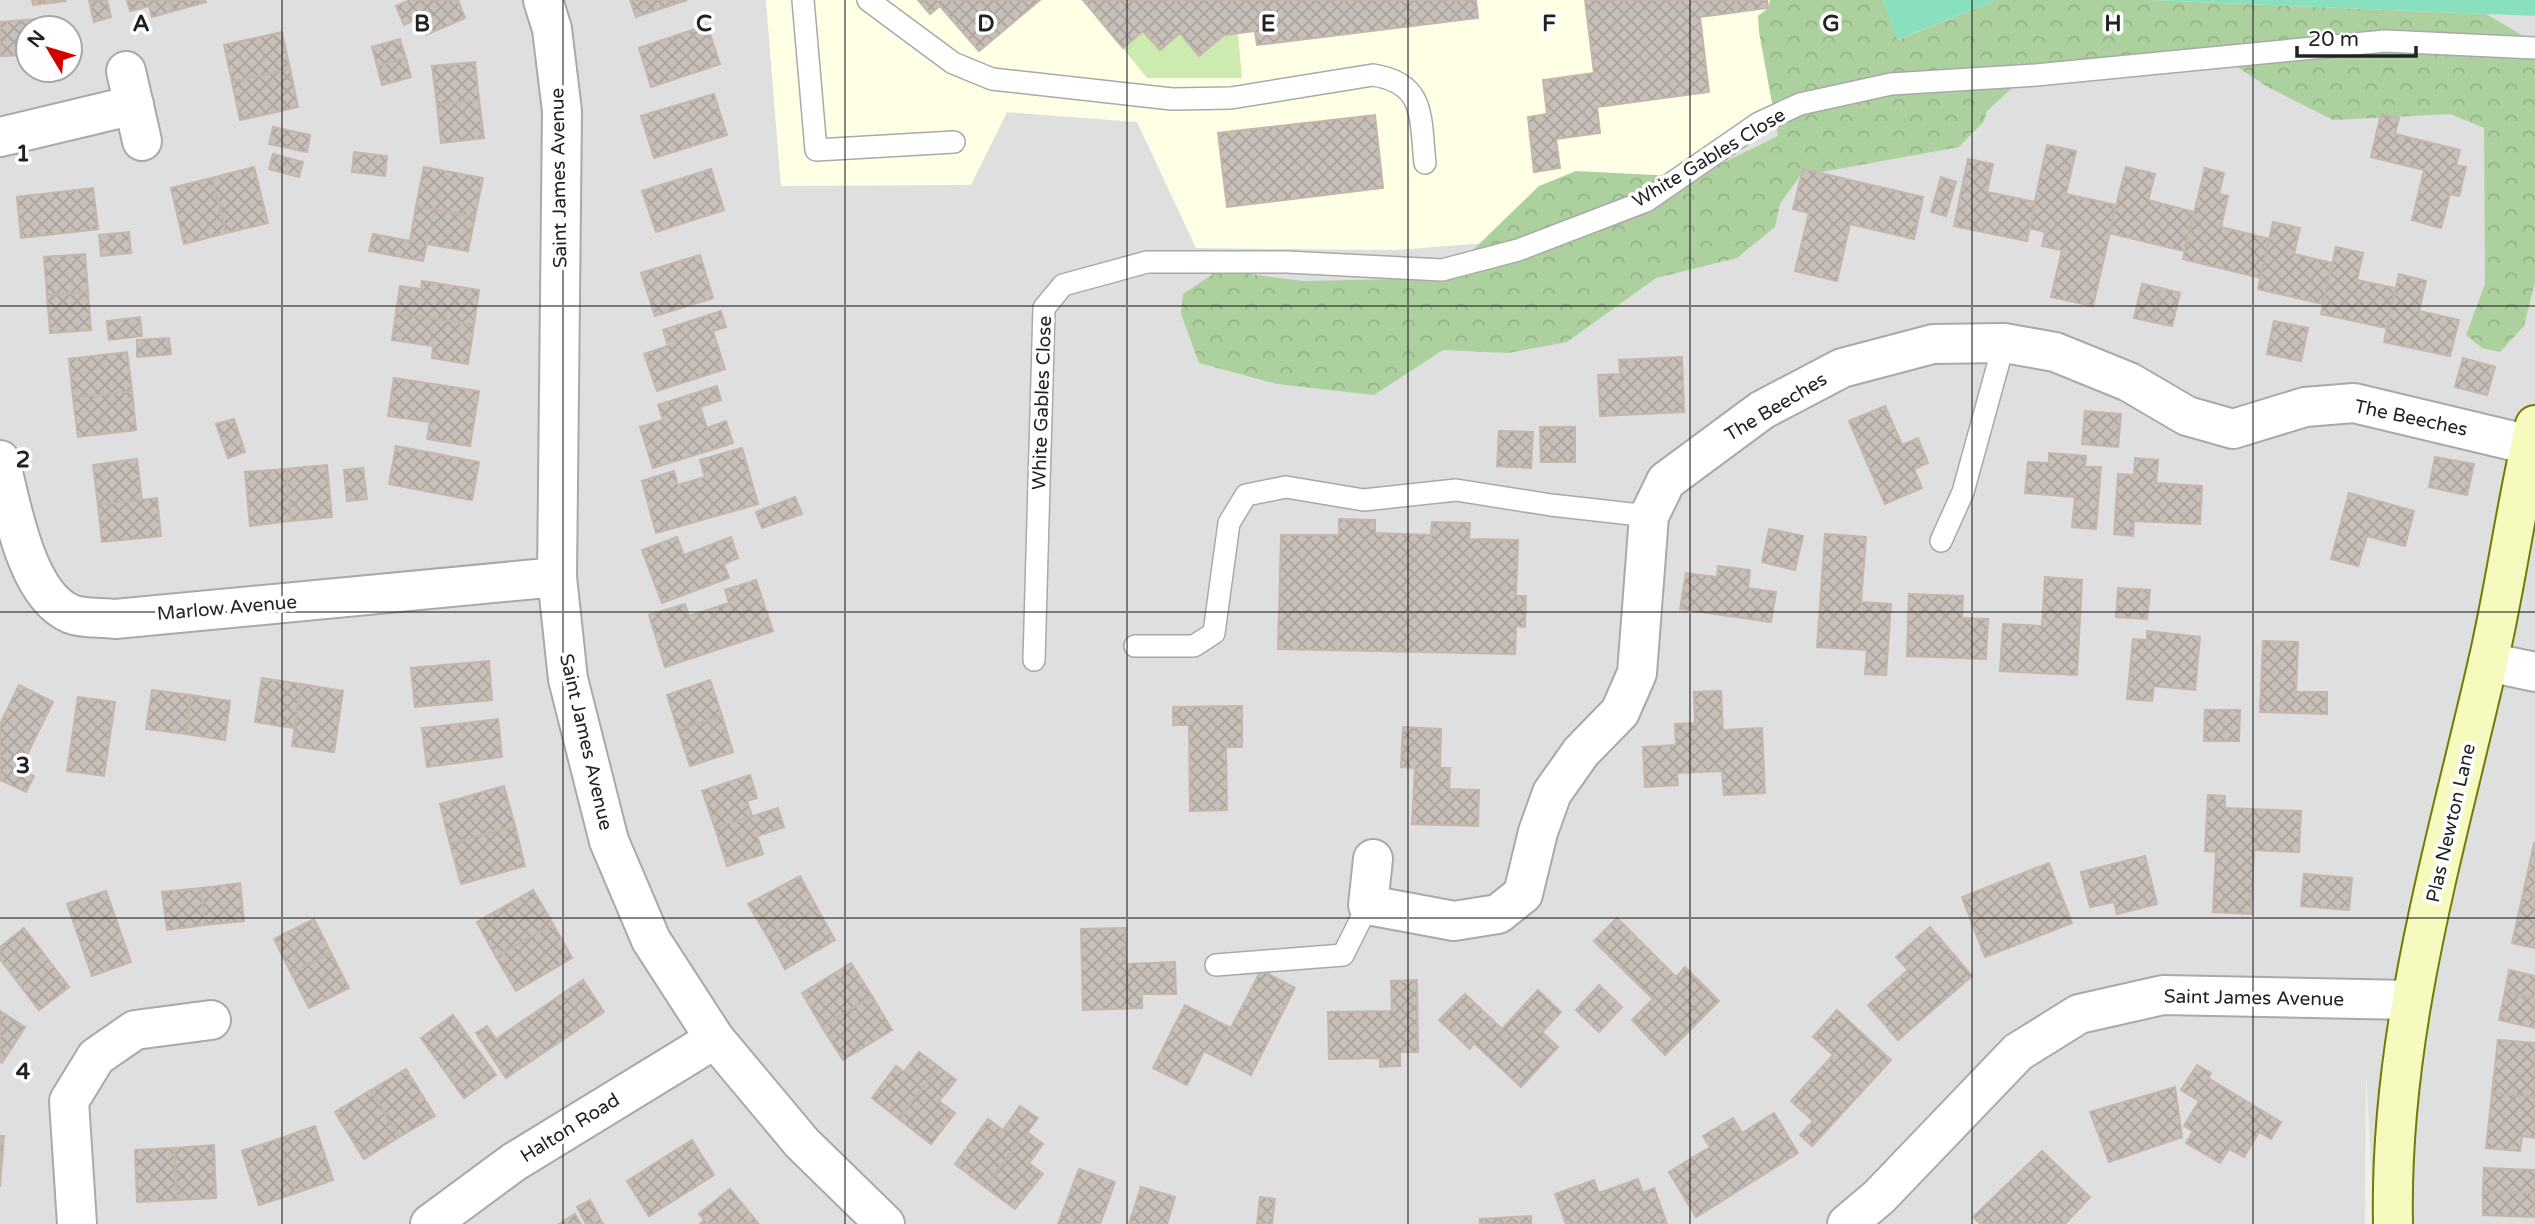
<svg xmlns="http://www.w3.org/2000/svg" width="2535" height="1224" font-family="'Varela Round',sans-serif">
<defs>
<pattern id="forest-crowns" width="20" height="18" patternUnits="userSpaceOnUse" patternTransform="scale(1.75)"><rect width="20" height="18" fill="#add19e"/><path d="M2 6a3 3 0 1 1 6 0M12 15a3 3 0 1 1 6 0" fill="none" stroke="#95b388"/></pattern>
<pattern id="building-cross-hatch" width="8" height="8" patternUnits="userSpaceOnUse" patternTransform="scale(1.75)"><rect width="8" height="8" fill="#c7bfb8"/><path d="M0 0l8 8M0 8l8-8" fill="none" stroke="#aba49e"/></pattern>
</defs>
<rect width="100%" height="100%" fill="#f2efe9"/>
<path fill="#e0dfdf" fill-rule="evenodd" d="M0 0H766L781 186 1006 112 1138 122 1196 248 1395 250 1509 241 1637 192 1760 111 1897 40 1996 0H2150L2535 16V1224H2374L2366 1070 2365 1224H0ZM28 28H70V70H28Z"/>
<polygon fill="#ffffe5" points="766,0 1883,0 1897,40 1760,111 1637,192 1509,241 1395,250 1196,248 1137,122 1007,112 971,185 781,186"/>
<polygon fill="#cdebb0" points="1143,31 1180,33 1199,56 1224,35 1238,34 1242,78 1147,78 1123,48"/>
<polygon fill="url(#forest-crowns)" points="1770,0 1883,0 1898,40 1996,0 2150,0 2486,14 2535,43 2535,282 2524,326 2500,352 2482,348 2466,335 2485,284 2484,128 2450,114 2333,120 2266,86 2215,52 2032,70 1987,111 1984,121 1959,147 1800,176 1780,204 1775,227 1737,258 1656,278 1567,342 1508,353 1443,350 1374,395 1277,384 1199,363 1181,314 1183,294 1219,270 1303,281 1444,278 1539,186 1576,171 1694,177 1778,136 1759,32 1758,16 1768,8"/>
<g fill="#88e0be">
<polygon points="1883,0 1996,0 1897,40"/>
<polygon points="2150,0 2535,0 2535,16 2486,14"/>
</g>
<g fill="url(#building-cross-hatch)" stroke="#c4b6ab" stroke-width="2">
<polygon points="32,0 66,0 66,1 33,5"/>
<polygon points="89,0 107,0 111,17 94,22"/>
<polygon points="127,0 171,0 173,11 152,17 149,6 130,11"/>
<polygon points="171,0 205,0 206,2 173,11"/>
<polygon points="410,0 458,0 465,18 426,35 419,18 404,25 396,6"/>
<polygon points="630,0 687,0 636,17"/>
<polygon points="918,0 1040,0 979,51 940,6 930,14"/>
<polygon points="1083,0 1476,0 1478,18 1257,45 1255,31 1224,35 1199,56 1180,33 1160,50 1143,31 1123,48"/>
<polygon points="1585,0 1767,0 1768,8 1700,17 1709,92 1597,107 1600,133 1556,139 1560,168 1534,172 1528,117 1547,114 1543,80 1594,73"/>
<polygon points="50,18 51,28 28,28 28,55 0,56 0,22"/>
<polygon points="707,25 720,64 651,87 639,48"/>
<polygon points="282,32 290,69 232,82 224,45"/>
<polygon points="400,39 406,58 377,66 372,47"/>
<polygon points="406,58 411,77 382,85 377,66"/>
<polygon points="475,62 479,100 437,105 432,66"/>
<polygon points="290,69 298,107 240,120 232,82"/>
<polygon points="714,94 727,135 654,158 641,116"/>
<polygon points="479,100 484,138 441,143 437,105"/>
<polygon points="2381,114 2399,118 2395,134 2460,150 2456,165 2466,167 2459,196 2450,194 2441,228 2412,220 2424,170 2371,157"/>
<polygon points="1375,115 1383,188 1227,207 1218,133"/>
<polygon points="273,127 310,135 307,152 269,144"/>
<polygon points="2047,145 2076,151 2066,194 2116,205 2093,306 2051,297 2062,250 2042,246 2045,232 2029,228"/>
<polygon points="354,152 387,156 385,176 352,172"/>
<polygon points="273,154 303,162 299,177 269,169"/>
<polygon points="1968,159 1993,164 1987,192 2035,202 2027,241 1954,226"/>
<polygon points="254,167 268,223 226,233 212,178"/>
<polygon points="424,167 483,178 475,217 416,206"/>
<polygon points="2126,167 2155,174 2148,200 2194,212 2184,251 2109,233"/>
<polygon points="2205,168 2224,173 2219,194 2228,196 2221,227 2270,239 2261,278 2183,259"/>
<polygon points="711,169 724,210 656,232 642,191"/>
<polygon points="1803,169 1923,197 1914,239 1850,224 1837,281 1795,271 1809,213 1793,209"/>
<polygon points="1941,177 1956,182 1946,216 1931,212"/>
<polygon points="212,178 226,233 184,244 171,188"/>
<polygon points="93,188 98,229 21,238 17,197"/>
<polygon points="416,206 475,217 468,251 427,244 423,261 369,251 373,234 410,241"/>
<polygon points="2273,222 2300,228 2294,254 2332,263 2323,304 2258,289"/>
<polygon points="129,232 131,253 101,256 99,235"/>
<polygon points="2336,247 2363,253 2357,280 2395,288 2387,328 2321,314"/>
<polygon points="85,254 88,292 47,295 44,257"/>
<polygon points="700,255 713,298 655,316 641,273"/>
<polygon points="2399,274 2426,281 2419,311 2459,320 2450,356 2384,342"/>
<polygon points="422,281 479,290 474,325 396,313 400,286 421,289"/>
<polygon points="2142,284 2161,288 2153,322 2134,318"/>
<polygon points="2161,288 2180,293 2172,326 2153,322"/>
<polygon points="88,292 91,330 50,333 47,295"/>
<polygon points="721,311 726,327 713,331 725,369 657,391 644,354 668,346 663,330"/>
<polygon points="396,313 474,325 468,364 432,358 433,346 392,340"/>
<polygon points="140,317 142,336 109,340 107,321"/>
<polygon points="2274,321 2308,328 2301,361 2267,354"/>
<polygon points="169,338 171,354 137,357 137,340"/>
<polygon points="127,352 132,391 73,398 69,359"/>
<polygon points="1682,357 1684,412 1600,416 1598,375 1620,374 1619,360"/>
<polygon points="2463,358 2495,367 2487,395 2455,387"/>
<polygon points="394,378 479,391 470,446 427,439 430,422 388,416"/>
<polygon points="717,386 721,400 700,407 707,428 726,421 733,443 653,468 640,427 663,420 658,405"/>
<polygon points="132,391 136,430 78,437 73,398"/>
<polygon points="1885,406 1902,445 1918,438 1928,463 1914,469 1922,488 1885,504 1849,421"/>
<polygon points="2085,411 2121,414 2118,447 2082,444"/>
<polygon points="234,419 245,452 228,458 216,424"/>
<polygon points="1540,427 1575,427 1575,462 1541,462"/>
<polygon points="1499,431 1533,432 1531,468 1497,466"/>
<polygon points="396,446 479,462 472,500 389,484"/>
<polygon points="742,448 758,504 656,533 642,481 674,471 678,485 705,477 700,460"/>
<polygon points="2049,453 2086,456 2085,467 2101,467 2096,529 2072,527 2075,497 2025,493 2028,462 2049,463"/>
<polygon points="2435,457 2474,464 2467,495 2429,487"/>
<polygon points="2135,458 2158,460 2156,483 2202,486 2200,524 2134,521 2133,536 2114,534 2118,474 2134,475"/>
<polygon points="137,459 142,500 98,505 93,465"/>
<polygon points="327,465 332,517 291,521 286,469"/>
<polygon points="363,468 367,499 347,501 344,470"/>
<polygon points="286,469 291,521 250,526 245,472"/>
<polygon points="2349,493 2414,511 2405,546 2367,536 2358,566 2331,559"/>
<polygon points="795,497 802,514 762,528 756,512"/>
<polygon points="157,498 161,536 102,542 98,505"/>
<polygon points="1339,519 1375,520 1375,533 1431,535 1432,522 1470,523 1469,539 1518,540 1516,596 1526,596 1525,627 1516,626 1515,654 1278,649 1281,535 1339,535"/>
<polygon points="1769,529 1803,536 1795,570 1762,562"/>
<polygon points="1825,534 1866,537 1861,602 1891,604 1886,675 1865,674 1867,650 1817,647"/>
<polygon points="677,537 684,555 731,537 738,558 724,564 729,578 662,603 642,550"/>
<polygon points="1718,566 1750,570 1748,588 1776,592 1771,622 1680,609 1686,573 1717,577"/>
<polygon points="2045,577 2082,580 2077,675 2000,671 2003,624 2042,626"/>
<polygon points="756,580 773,631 665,667 649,615 685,604 689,616 729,603 725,590"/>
<polygon points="2118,588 2150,590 2147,619 2116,617"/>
<polygon points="1909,594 1963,596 1962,618 1988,619 1986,659 1907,656"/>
<polygon points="2147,631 2200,637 2195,690 2154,686 2152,701 2127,699 2133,639 2147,640"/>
<polygon points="2263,641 2298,642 2296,692 2327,692 2327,714 2260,712"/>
<polygon points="489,661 492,700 415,707 411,668"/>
<polygon points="262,678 301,684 294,728 255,722"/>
<polygon points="710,680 722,716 678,730 667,695"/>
<polygon points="301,684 343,691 334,752 292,746"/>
<polygon points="19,685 53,702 20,769 34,776 26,792 0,780 0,724"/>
<polygon points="152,690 191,695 186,734 146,729"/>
<polygon points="1721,691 1723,730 1762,728 1765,793 1724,795 1722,771 1677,773 1678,785 1645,787 1643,747 1676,745 1675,724 1695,723 1694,692"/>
<polygon points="191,695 230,701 225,740 186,734"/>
<polygon points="78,697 115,702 104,776 67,771"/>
<polygon points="1242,706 1242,747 1226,747 1227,810 1190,811 1189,725 1173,725 1173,707"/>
<polygon points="2205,710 2240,710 2239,741 2204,741"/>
<polygon points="722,716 733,752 690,766 678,730"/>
<polygon points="498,719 502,757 427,767 422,728"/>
<polygon points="1403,727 1441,729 1440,768 1450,768 1449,789 1479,790 1478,826 1412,824 1415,768 1401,767"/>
<polygon points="750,775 757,798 747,801 752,816 715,828 702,791"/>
<polygon points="504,786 515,826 450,844 440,804"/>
<polygon points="2208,795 2225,796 2225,808 2301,811 2299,852 2254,850 2251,914 2213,912 2216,852 2205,851"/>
<polygon points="778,808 784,827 757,836 763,854 727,866 715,828"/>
<polygon points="515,826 525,866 461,884 450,844"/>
<polygon points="2534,843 2535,843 2535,896 2523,894"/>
<polygon points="2145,856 2157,904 2117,914 2114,902 2090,907 2081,872"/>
<polygon points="2049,863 2072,923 1985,957 1962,897"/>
<polygon points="2304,874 2352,878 2349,910 2301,906"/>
<polygon points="800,876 817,908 767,936 748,904"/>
<polygon points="240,883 244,921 205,925 201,888"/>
<polygon points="201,888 205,925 167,930 162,892"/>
<polygon points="533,890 553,924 496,957 477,922"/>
<polygon points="106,891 131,962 92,976 67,904"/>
<polygon points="2523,894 2535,896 2535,948 2512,943"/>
<polygon points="817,908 835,940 785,969 767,936"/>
<polygon points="1617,918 1676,977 1685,967 1719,1001 1665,1055 1632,1020 1653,999 1594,941"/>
<polygon points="314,919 331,953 291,973 274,939"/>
<polygon points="553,924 572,958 516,991 496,957"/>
<polygon points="1930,927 1972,976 1898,1040 1868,1005 1908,970 1896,957"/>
<polygon points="24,928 69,987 39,1010 0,959 0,947"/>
<polygon points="1125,928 1126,964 1175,962 1176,994 1142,994 1142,1008 1083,1010 1081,929"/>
<polygon points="331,953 349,988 309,1008 291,973"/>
<polygon points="851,963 872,996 822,1027 802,993"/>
<polygon points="1261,970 1295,988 1251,1075 1204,1051 1187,1085 1153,1068 1185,1005 1231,1028"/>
<polygon points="2509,970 2535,976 2535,998 2505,992"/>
<polygon points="583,980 604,1012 506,1078 476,1033 487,1026 496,1039"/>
<polygon points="1417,980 1418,1052 1400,1052 1400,1066 1380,1067 1380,1058 1329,1059 1328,1012 1392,1011 1391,981"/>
<polygon points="1599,985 1622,1007 1599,1032 1576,1010"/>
<polygon points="1538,990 1561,1012 1542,1032 1558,1047 1521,1087 1474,1043 1470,1049 1439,1020 1465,994 1502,1029"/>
<polygon points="2505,992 2535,998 2535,1028 2499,1020"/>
<polygon points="872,996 892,1030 843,1060 822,1027"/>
<polygon points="1837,1010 1891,1060 1812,1146 1800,1135 1813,1121 1791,1101 1833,1055 1813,1037"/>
<polygon points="0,1011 25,1027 2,1063 0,1061"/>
<polygon points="453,1015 496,1075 464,1098 421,1038"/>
<polygon points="2498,1040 2535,1043 2535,1097 2492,1093"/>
<polygon points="919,1052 939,1067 899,1119 872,1098 896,1066 904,1072"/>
<polygon points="2197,1065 2211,1073 2208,1078 2281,1122 2271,1139 2259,1132 2244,1157 2229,1149 2220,1163 2186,1143 2193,1131 2184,1126 2199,1101 2181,1090"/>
<polygon points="939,1067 956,1080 939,1101 955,1113 931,1144 899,1119"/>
<polygon points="406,1069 435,1116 399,1137 371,1090"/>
<polygon points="2175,1087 2182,1137 2109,1162 2090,1112"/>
<polygon points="371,1090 399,1137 364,1159 335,1112"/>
<polygon points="2492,1093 2535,1097 2535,1138 2522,1136 2520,1151 2486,1148"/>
<polygon points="1020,1106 1038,1118 985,1187 955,1164 988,1119 1003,1130"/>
<polygon points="1774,1113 1798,1153 1696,1217 1669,1172 1710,1147 1703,1136 1733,1118 1742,1133"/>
<polygon points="315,1126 333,1180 296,1193 278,1139"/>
<polygon points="1027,1132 1043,1144 1029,1163 1043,1174 1015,1209 985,1187"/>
<polygon points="0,1136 4,1136 0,1187"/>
<polygon points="278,1139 296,1193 259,1205 242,1151"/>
<polygon points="692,1140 714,1175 649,1216 627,1181"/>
<polygon points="214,1145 216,1198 177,1200 174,1148"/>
<polygon points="174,1148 177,1200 137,1202 135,1150"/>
<polygon points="2042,1151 2090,1197 2065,1224 1981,1224 1973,1217"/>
<polygon points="2484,1168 2535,1170 2535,1193 2483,1191"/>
<polygon points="1079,1169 1115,1182 1100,1224 1058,1224"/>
<polygon points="1638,1179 1643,1193 1654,1188 1667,1224 1566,1224 1555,1194 1594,1180 1599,1193"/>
<polygon points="1141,1187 1175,1197 1167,1224 1129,1224"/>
<polygon points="730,1189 758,1223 700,1224 704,1220 699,1214"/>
<polygon points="2483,1191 2535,1193 2535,1217 2483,1215"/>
<polygon points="1260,1197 1275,1199 1272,1224 1257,1224"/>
<polygon points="590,1200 603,1224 586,1224 577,1207"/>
<polygon points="575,1214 581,1224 559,1224"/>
<polygon points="1531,1216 1531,1224 1480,1224 1480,1219"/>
</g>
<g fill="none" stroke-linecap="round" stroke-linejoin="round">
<defs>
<g id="lane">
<polyline points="803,0 816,150 954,142"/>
<path d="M868 0 953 63 992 79 1172 99 1231 98 1373 75C1426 83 1420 118 1425 163"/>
<polyline points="1941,541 1963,492 2004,343"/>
<polyline points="1135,646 1194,646 1214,633 1229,523 1246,495 1286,487 1364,500 1456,490 1551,505 1649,516"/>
<polyline points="1034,660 1044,308 1063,285 1147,262 1287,262 1442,270 1518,250 1646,201 1759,123 1800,104 1891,84 2036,75 2385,41 2535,48"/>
<polyline points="1216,965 1343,955 1368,905"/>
</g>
<g id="street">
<polyline points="543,0 552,29 562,111 557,577 568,679 609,841 651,940 715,1039 802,1143 885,1224"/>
<polyline points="126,71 142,141"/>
<polyline points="0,137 134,105"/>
<path d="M0 460C11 502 25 595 71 614 83 619 102 617 115 619L557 577"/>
<polyline points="2488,662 2535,672"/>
<polyline points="1373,859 1368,905 1454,921 1498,914 1523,894 1538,832 1552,793 1581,752 1620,712 1637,673 1649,516 1666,481 1762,410 1842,368 1933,344 2004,343 2055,352 2129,382 2187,416 2233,429 2305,407 2354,403 2530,445"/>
<polyline points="77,1224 69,1101 96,1057 135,1030 211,1020"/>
<polyline points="430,1224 514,1162 715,1039"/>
<polyline points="1847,1224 1879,1197 2018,1052 2079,1014 2163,995 2410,1000"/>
</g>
<path id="secondary" d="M2393 1224C2389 1037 2443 856 2485 675 2505 593 2515 508 2535 425"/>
</defs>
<use href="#lane" stroke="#a9a9a9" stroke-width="24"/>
<use href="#street" stroke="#a9a9a9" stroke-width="42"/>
<use href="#secondary" stroke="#707d05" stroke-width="42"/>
<use href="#lane" stroke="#fff" stroke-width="21"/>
<use href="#street" stroke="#fff" stroke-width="38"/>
<use href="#secondary" stroke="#f7fabf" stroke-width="38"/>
</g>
<path fill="none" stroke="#222" stroke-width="2" stroke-opacity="0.55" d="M282 0V1224M563 0V1224M845 0V1224M1127 0V1224M1408 0V1224M1690 0V1224M1972 0V1224M2253 0V1224M0 306H2535M0 612H2535M0 918H2535"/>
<g text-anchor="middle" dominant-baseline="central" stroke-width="7" stroke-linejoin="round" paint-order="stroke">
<g font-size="19" fill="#222" stroke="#fff">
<text transform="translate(1709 158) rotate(-31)">White Gables Close</text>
<text transform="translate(559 178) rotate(-91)">Saint James Avenue</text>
<text transform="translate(1042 403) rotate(-88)">White Gables Close</text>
<text transform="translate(1776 407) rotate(-31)">The Beeches</text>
<text transform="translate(2411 418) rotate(12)">The Beeches</text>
<text transform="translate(227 608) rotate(-5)">Marlow Avenue</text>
<text transform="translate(586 742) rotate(77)">Saint James Avenue</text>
<text transform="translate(2451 823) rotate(-77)">Plas Newton Lane</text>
<text transform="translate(2254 998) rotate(1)">Saint James Avenue</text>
<text transform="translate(570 1128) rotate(-32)">Halton Road</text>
</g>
</g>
<g font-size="23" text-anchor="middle" font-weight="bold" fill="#222" stroke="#fff" stroke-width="7" stroke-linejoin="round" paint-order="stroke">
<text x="141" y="31">A</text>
<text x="422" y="31">B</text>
<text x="704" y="31">C</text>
<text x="986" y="31">D</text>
<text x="1268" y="31">E</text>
<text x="1549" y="31">F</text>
<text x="1831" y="31">G</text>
<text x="2113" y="31">H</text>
<text x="23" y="161">1</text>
<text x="23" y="467">2</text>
<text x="23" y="773">3</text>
<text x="23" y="1079">4</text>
</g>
<g transform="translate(49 49) rotate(308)"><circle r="33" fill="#ffffff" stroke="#a7a7a7" stroke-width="2"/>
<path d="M0-5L12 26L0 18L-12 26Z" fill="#d40000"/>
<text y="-10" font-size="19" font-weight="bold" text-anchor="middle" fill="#222222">N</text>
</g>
<path d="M2297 46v10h119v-10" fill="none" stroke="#222222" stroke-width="3.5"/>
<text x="2308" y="46" font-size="21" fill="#222222" stroke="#ffffff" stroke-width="5" paint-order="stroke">20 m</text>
</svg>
